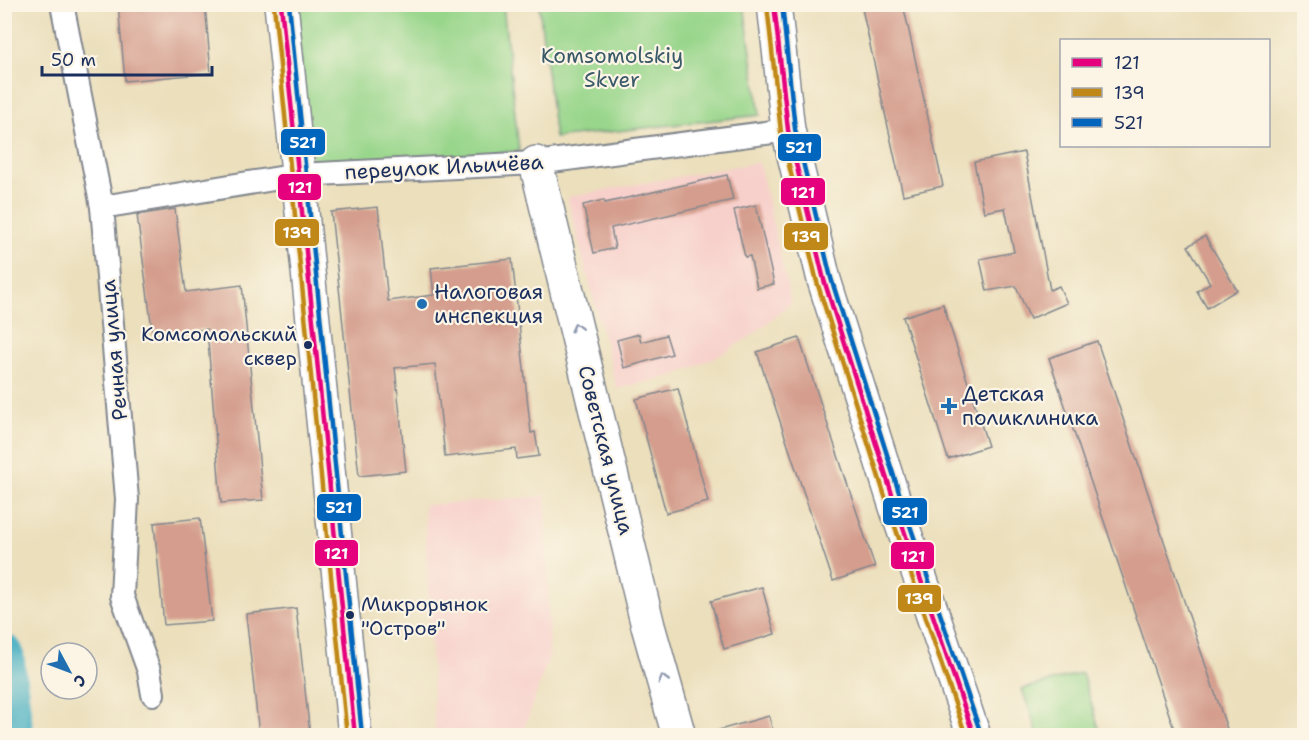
<svg xmlns="http://www.w3.org/2000/svg" width="1309" height="740" font-family="'Shantell Sans',sans-serif">
<rect width="100%" height="100%" fill="#fcf5e5"/>
<filter id="ink" filterUnits="userSpaceOnUse"><feTurbulence type="fractalNoise" baseFrequency=".0167" numOctaves="2"/><feDisplacementMap in="SourceGraphic" scale="12" xChannelSelector="R" yChannelSelector="G"/><feConvolveMatrix kernelMatrix="1 2 1 2 8 2 1 2 1" color-interpolation-filters="sRGB"/></filter>
<filter id="wash" filterUnits="userSpaceOnUse"><feTurbulence type="fractalNoise" baseFrequency=".008" numOctaves="4" result="noise"/><feDisplacementMap in="SourceGraphic" scale="24" xChannelSelector="R" yChannelSelector="G"/><feGaussianBlur stdDeviation="1.35" result="paint"/><feColorMatrix in="noise" values="0 0 0 0 0 0 0 0 0 0 0 0 0 0 0 0 0 1.4 0 .05"/><feComposite in="paint" operator="in"/></filter>
<g filter="url(#wash)">
<rect width="100%" height="100%" fill="#ebdfbc"/>
<g fill="#f7d0cb">
<polygon points="759,162 791,303 754,334 722,354 676,375 617,389 567,197"/>
<polygon points="546,496 549,656 522,735 435,735 424,505"/>
</g>
<g fill="#98d68b" stroke="#5a8274" stroke-width="1.5">
<polygon points="295,5 503,5 519,151 312,167"/>
<polygon points="539,5 744,5 760,115 555,138"/>
<polygon points="1082,673 1101,735 1038,735 1022,689"/>
</g>
<g fill="none" stroke-linecap="round" stroke-linejoin="round">
<polyline stroke="#42adc1" stroke-width="40" points="4,654 14,736"/>
</g>
<g id="blocks">
<g fill="#d49d8d">
<polygon points="118,4 205,4 211,73 125,81"/>
<polygon points="861,4 903,4 943,186 903,195"/>
<polygon points="1024,152 1050,290 1059,286 1067,303 1030,319 1016,286 987,291 980,259 1014,252 1005,208 984,212 974,162"/>
<polygon points="727,175 733,200 611,228 615,248 594,253 583,205 604,200 605,203"/>
<polygon points="756,205 774,284 757,288 750,256 745,257 734,210"/>
<polygon points="378,207 388,301 434,295 431,268 512,259 531,433 535,432 539,456 517,459 516,449 445,457 435,364 395,368 406,471 359,476 331,212"/>
<polygon points="175,209 186,292 242,285 263,500 221,503 207,329 153,336 137,215"/>
<polygon points="1205,236 1237,290 1207,308 1197,291 1210,283 1188,246"/>
<polygon points="943,304 988,446 948,459 903,317"/>
<polygon points="639,334 641,342 666,335 672,354 624,368 617,340"/>
<polygon points="799,338 875,567 833,581 757,352"/>
<polygon points="1097,341 1229,735 1176,735 1049,358"/>
<polygon points="678,388 708,502 666,513 636,399"/>
<polygon points="200,518 212,621 164,625 154,523"/>
<polygon points="762,587 775,634 724,649 711,601"/>
<polygon points="296,608 310,735 259,735 246,614"/>
<polygon points="769,716 774,735 719,735 719,730"/>
</g>
</g>
</g>
<g filter="url(#ink)">
<use href="#blocks" fill-opacity="0" stroke="#83878d" stroke-width="1.5"/>
<g fill="none" stroke-linecap="round" stroke-linejoin="round">
<defs>
<g id="street">
<polyline points="62,4 102,207 127,499 122,596 149,671 153,694"/>
<polyline points="102,207 298,175 536,163 788,130"/>
</g>
<g id="secondary">
<polyline points="281,4 355,736"/>
<polyline points="774,4 788,130 824,280 896,507 974,736"/>
<polyline points="536,163 648,626 679,736"/>
</g>
</defs>
<use href="#street" stroke="#83878d" stroke-width="26"/>
<use href="#secondary" stroke="#83878d" stroke-width="36"/>
<use href="#street" stroke="#fff" stroke-width="22"/>
<use href="#secondary" stroke="#fff" stroke-width="33"/>
<defs>
<g id="bus-1">
<polyline points="281,4 355,736"/>
<polyline points="774,4 788,130 824,280 896,507 974,736"/>
</g>
<g id="bus-2">
<polyline points="274,5 347,736"/>
<polyline points="767,5 781,132 817,282 889,509 966,736"/>
</g>
<g id="bus-3">
<polyline points="289,4 362,735"/>
<polyline points="782,4 795,129 831,278 903,505 981,734"/>
</g>
</defs>
<use href="#bus-1" stroke="#fcf5e5" stroke-width="9"/>
<use href="#bus-2" stroke="#fcf5e5" stroke-width="9"/>
<use href="#bus-3" stroke="#fcf5e5" stroke-width="9"/>
<use href="#bus-1" stroke="#e5007d" stroke-width="4.5"/>
<use href="#bus-2" stroke="#c08818" stroke-width="4.5"/>
<use href="#bus-3" stroke="#0065bd" stroke-width="4.5"/>
</g>
<defs><path id="oneway-chevron" d="M-2-3.5L2.5 0L-2 3.5" fill="none" stroke-width="1.6" stroke-linecap="round" stroke-linejoin="round" transform="scale(1.5)"/></defs>
<g stroke="#8d97ae">
<use href="#oneway-chevron" transform="translate(576 327) rotate(-104)"/>
<use href="#oneway-chevron" transform="translate(663 679) rotate(-106)"/>
</g>
</g>
<g fill="#1f6fb2" stroke="#fcf5e5" stroke-width="2">
<circle cx="422" cy="304" r="6"/>
<path d="M946 397h6v6h6v6h-6v6h-6v-6h-6v-6h6z"/>
</g>
<g fill="#1b2f5e" stroke="#fcf5e5" stroke-width="2">
<circle cx="308" cy="345" r="5"/>
<circle cx="350" cy="615" r="5"/>
</g>
<g text-anchor="middle" dominant-baseline="central" stroke-width="4.5" stroke-linejoin="round" paint-order="stroke">
<g font-size="20" fill="#1b2f5e" stroke="#fcf5e5" text-anchor="end">
<text x="297" y="334">Комсомольский<tspan x="297" dy="24">сквер</tspan></text>
<text x="361" y="604" text-anchor="start">Микрорынок<tspan x="361" dy="24">"Остров"</tspan></text>
</g>
<g font-size="21" fill="#3a5969" stroke="#fcf5e5">
<text x="612" y="56">Komsomolskiy<tspan x="612" dy="24">Skver</tspan></text>
</g>
<g font-size="21" fill="#1b2f5e" stroke="#fcf5e5">
<text transform="translate(444 167) rotate(-3)">переулок Ильичёва</text>
<text transform="translate(114 350) rotate(-95)">Речная улица</text>
<text transform="translate(606 450) rotate(76)">Советская улица</text>
</g>
<g font-size="21" fill="#1b2f5e" stroke="#fcf5e5" text-anchor="start">
<text x="434" y="292">Налоговая<tspan x="434" dy="24">инспекция</tspan></text>
<text x="962" y="394">Детская<tspan x="962" dy="24">поликлиника</tspan></text>
</g>
</g>
<g stroke="#fcf5e5" stroke-width="2">
<rect x="280" y="128" width="46" height="28" rx="6" fill="#0065bd"/>
<rect x="777" y="133" width="45" height="29" rx="6" fill="#0065bd"/>
<rect x="277" y="173" width="45" height="28" rx="6" fill="#e5007d"/>
<rect x="780" y="177" width="46" height="29" rx="6" fill="#e5007d"/>
<rect x="274" y="218" width="46" height="29" rx="6" fill="#c08818"/>
<rect x="783" y="222" width="46" height="29" rx="6" fill="#c08818"/>
<rect x="316" y="493" width="46" height="29" rx="6" fill="#0065bd"/>
<rect x="882" y="497" width="46" height="29" rx="6" fill="#0065bd"/>
<rect x="314" y="539" width="45" height="28" rx="6" fill="#e5007d"/>
<rect x="890" y="541" width="45" height="29" rx="6" fill="#e5007d"/>
<rect x="897" y="584" width="45" height="29" rx="6" fill="#c08818"/>
</g>
<g font-size="16" text-anchor="middle" font-weight="bold" fill="#fff">
<text x="303" y="148">521</text>
<text x="799" y="153">521</text>
<text x="300" y="193">121</text>
<text x="803" y="198">121</text>
<text x="297" y="238">139</text>
<text x="806" y="242">139</text>
<text x="339" y="513">521</text>
<text x="905" y="518">521</text>
<text x="336" y="559">121</text>
<text x="913" y="562">121</text>
<text x="919" y="604">139</text>
</g>
<rect width="1309" height="740" fill="none" stroke="#fcf5e5" stroke-width="24"/>
<rect x="1060" y="39" width="210" height="108" fill="#fcf5e5" stroke="#a2a6af" stroke-width="1.5"/>
<rect x="1072" y="58" width="30" height="9" fill="#e5007d" stroke="#a2a6af" stroke-width="1.5"/>
<text x="1114" y="69" font-size="18" fill="#1b2f5e">121</text>
<rect x="1072" y="88" width="30" height="9" fill="#c08818" stroke="#a2a6af" stroke-width="1.5"/>
<text x="1114" y="99" font-size="18" fill="#1b2f5e">139</text>
<rect x="1072" y="118" width="30" height="9" fill="#0065bd" stroke="#a2a6af" stroke-width="1.5"/>
<text x="1114" y="129" font-size="18" fill="#1b2f5e">521</text>
<g transform="translate(69 671) rotate(131)"><circle r="28" fill="#fcf5e5" stroke="#a2a6af" stroke-width="1.5"/>
<path d="M0-4.5L10 22L0 15L-10 22Z" fill="#1f6fb2"/>
<text y="-9" font-size="16" font-weight="bold" text-anchor="middle" fill="#1b2f5e">С</text>
</g>
<path d="M42 66v9h170v-9" fill="none" stroke="#1b2f5e" stroke-width="3"/>
<text x="51" y="66" font-size="18" fill="#1b2f5e" stroke="#fcf5e5" stroke-width="4.5" paint-order="stroke">50 m</text>
</svg>
